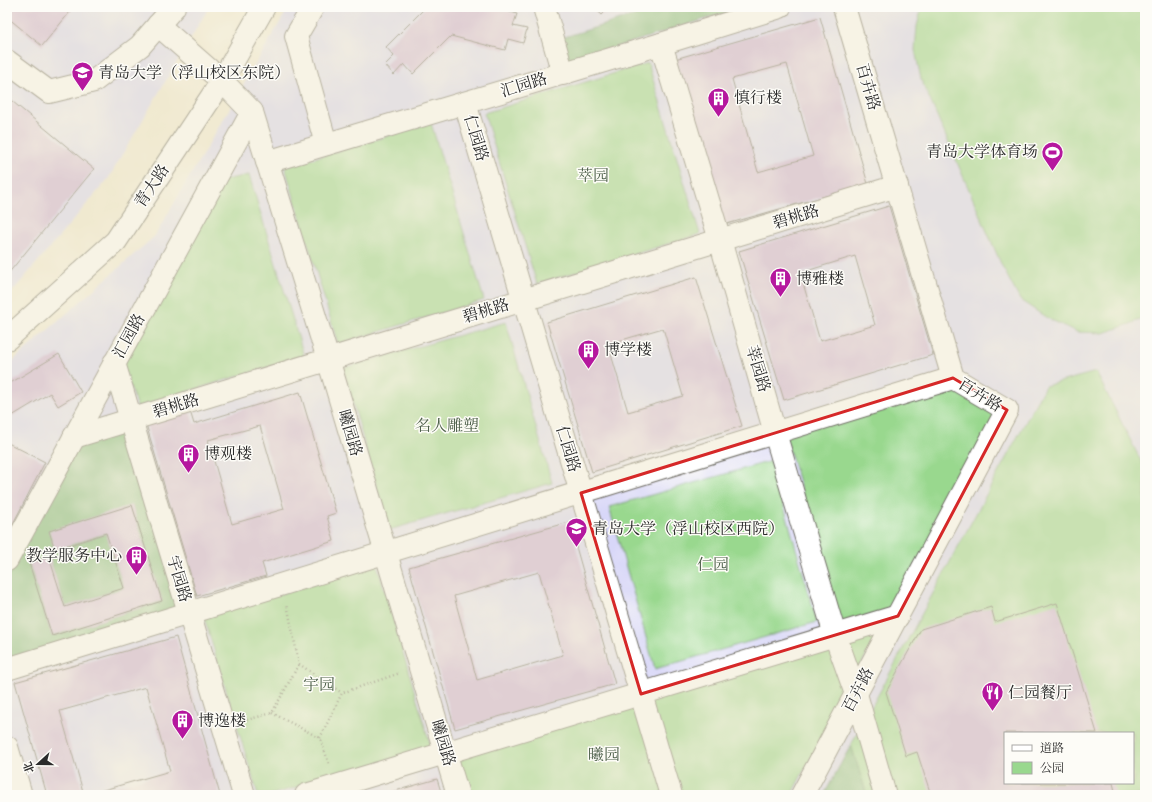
<svg xmlns="http://www.w3.org/2000/svg" width="1152" height="802" font-family="'Libre Bodoni','Noto Serif SC',serif">
<rect width="100%" height="100%" fill="#fdfcf7"/>
<filter id="ink" filterUnits="userSpaceOnUse"><feTurbulence type="fractalNoise" baseFrequency=".025" numOctaves="2"/><feDisplacementMap in="SourceGraphic" scale="8" xChannelSelector="R" yChannelSelector="G"/><feConvolveMatrix kernelMatrix="1 2 1 2 8 2 1 2 1" color-interpolation-filters="sRGB"/></filter>
<filter id="wash" filterUnits="userSpaceOnUse"><feTurbulence type="fractalNoise" baseFrequency=".012" numOctaves="4" result="noise"/><feDisplacementMap in="SourceGraphic" scale="16" xChannelSelector="R" yChannelSelector="G"/><feGaussianBlur stdDeviation="0.9" result="paint"/><feColorMatrix in="noise" values="0 0 0 0 0 0 0 0 0 0 0 0 0 0 0 0 0 1.4 0 .05"/><feComposite in="paint" operator="in"/></filter>
<g filter="url(#wash)">
<rect width="100%" height="100%" fill="#f0e9d0"/>
<g fill="#d8d7f8" fill-rule="evenodd">
<polygon points="7,7 209,7 108,179 7,298"/>
<path d="M289 7H1145V795H7V366L155 236ZM1005 733H1133V783H1005Z"/>
</g>
<g fill="#99d88e" stroke="#62825c" fill-rule="evenodd">
<polygon points="922,7 1145,7 1145,318 1130,324 1103,333 1077,332 1047,318 1020,300 1002,266 921,79 915,50 917,26"/>
<polygon points="648,63 700,234 537,284 484,113"/>
<polygon points="431,123 484,300 338,344 285,167"/>
<polygon points="249,175 304,356 137,407 123,365 224,180"/>
<polygon points="506,322 552,483 389,530 343,368"/>
<path d="M1096 372 1145 469V795H824L1045 386ZM1005 733H1133V783H1005Z"/>
<polygon points="953,386 1002,413 891,609 841,624 785,435"/>
<polygon points="771,461 817,622 655,669 609,507"/>
<polygon points="377,565 431,747 270,795 258,795 204,617"/>
<polygon points="879,631 791,795 465,795 454,757"/>
</g>
<g fill="#7ab879" stroke="#527252" fill-rule="evenodd">
<polygon points="662,7 744,7 568,62 561,38"/>
<path d="M128 428 182 609 7 664V573L78 443ZM132 506 162 601 52 636 29 563 49 557 65 607 124 588 106 533 55 550Z"/>
<polygon points="851,745 867,795 824,795"/>
</g>
<g id="blocks">
<g fill="#ccafd8" fill-rule="evenodd">
<polygon points="7,7 74,7 42,46 7,17"/>
<polygon points="424,7 492,7 517,14 513,26 527,29 523,43 508,39 505,50 451,36 413,74 404,64 394,75 385,65 394,56 386,47 424,9"/>
<polygon points="593,7 610,7 602,15"/>
<polygon points="614,7 628,7 621,14"/>
<path d="M820 17 868 184 723 225 675 59ZM787 64 813 156 758 172 732 79Z"/>
<polygon points="7,97 94,169 7,275"/>
<path d="M889 206 933 355 784 400 739 251ZM855 256 875 325 820 341 800 273Z"/>
<path d="M696 277 742 426 592 472 547 322ZM663 328 683 396 628 412 608 344Z"/>
<polygon points="59,354 81,392 58,406 50,393 7,419 7,385"/>
<path d="M300 392 336 513 327 516 334 541 262 563 266 576 197 596 146 424 190 411 194 424ZM260 426 284 509 232 524 208 440Z"/>
<polygon points="8,443 45,462 7,535 7,444"/>
<polygon points="132,505 162,601 52,636 29,563 49,557 65,607 124,588 106,533 55,550 49,531"/>
<path d="M569 522 615 684 455 729 409 567ZM539 572 563 655 477 680 454 596Z"/>
<polygon points="1057,603 1097,733 1005,733 1005,783 1113,783 1116,795 931,795 917,752 906,756 886,692 921,629 991,607 995,622"/>
<polygon points="176,637 220,795 86,795 170,771 146,687 60,711 84,795 47,795 15,682"/>
<polygon points="437,779 442,795 381,795"/>
</g>
</g>
</g>
<g filter="url(#ink)">
<use href="#blocks" fill-opacity="0" stroke="#706e65" stroke-width="1"/>
<g fill="none" stroke-linecap="round" stroke-linejoin="round">
<defs>
<g id="minor">
<polyline points="313,7 296,36 326,144"/>
<polyline points="544,7 563,74"/>
<polyline points="158,25 222,81 252,112 328,359 458,795"/>
<polyline points="661,44 720,240 775,433 835,635 856,694 885,795"/>
<polyline points="7,61 49,92 94,81 140,46 174,7"/>
<polyline points="465,103 671,795"/>
<polyline points="267,162 661,44 780,7"/>
<polyline points="114,363 244,795"/>
<polyline points="74,437 897,186"/>
<polyline points="7,560 252,112"/>
<polyline points="7,669 953,378"/>
<polyline points="7,747 21,795"/>
<polyline points="306,795 898,616"/>
<polyline points="802,795 1007,410 953,378 844,7"/>
</g>
<polyline id="tertiary" points="7,339 116,241 222,81 264,7"/>
</defs>
<use href="#minor" stroke="#706e65" stroke-width="24"/>
<use href="#tertiary" stroke="#706e65" stroke-width="24"/>
<g stroke="#706e65" stroke-width="2.5" stroke-dasharray="1 3" stroke-linecap="butt">
<polyline points="299,664 342,693"/>
<polyline points="272,713 320,738 330,766"/>
<polyline points="243,721 272,713 299,664 287,604"/>
<polyline points="320,738 342,693 400,673"/>
</g>
<use href="#minor" stroke="#fff" stroke-width="22"/>
<use href="#tertiary" stroke="#fff" stroke-width="22"/>
</g>
</g>
<path d="M0 0H1152V802H0ZM953 378 1007 410 898 616 641 694 581 493Z" fill="#f0e9d0" fill-opacity=".55" fill-rule="evenodd"/>
<path fill="none" stroke="#d62828" stroke-width="3" stroke-linejoin="round" d="M953 378 1007 410 898 616 641 694 581 493Z"/>
<defs>
<symbol id="university-pin" viewBox="-11 -11 22 30"><path d="M0 17L-7.5 6A9.5 9.5 0 1 1 7.5 6Z" fill="#b5179e" stroke="#fdfcf7"/><path d="M0-5L7-2L0 1L-7-2ZM-4 1L0 2.5L4 1V4Q0 6-4 4Z" fill="#fff"/></symbol>
<symbol id="building-pin" viewBox="-11 -11 22 30"><path d="M0 17L-7.5 6A9.5 9.5 0 1 1 7.5 6Z" fill="#b5179e" stroke="#fdfcf7"/><path d="M-4-6H4V6H1V3H-1V6H-4ZM-2.5-4.3h1.7v1.8h-1.7ZM.8-4.3h1.7v1.8H.8ZM-2.5-1h1.7V.8h-1.7ZM.8-1h1.7V.8H.8Z" fill="#fff"/></symbol>
<symbol id="stadium-pin" viewBox="-11 -11 22 30"><path d="M0 17L-7.5 6A9.5 9.5 0 1 1 7.5 6Z" fill="#b5179e" stroke="#fdfcf7"/><path d="M0-5a6.5 5 0 1 0 0 10a6.5 5 0 1 0 0-10ZM-3.5-1.8h7v3.6h-7Z" fill="#fff"/></symbol>
<symbol id="restaurant-pin" viewBox="-11 -11 22 30"><path d="M0 17L-7.5 6A9.5 9.5 0 1 1 7.5 6Z" fill="#b5179e" stroke="#fdfcf7"/><path d="M-5-6h1v4h1v-4h1v4h1v-4h1v5L-1.5 .5V6h-2V.5L-5-1ZM5-6V6H3V1.5H1.5Q1.5-4 5-6Z" fill="#fff"/></symbol>
</defs>
<g fill-rule="evenodd">
<use href="#university-pin" x="70" y="60" width="25" height="34"/>
<use href="#building-pin" x="706" y="86" width="25" height="34"/>
<use href="#stadium-pin" x="1040" y="140" width="25" height="34"/>
<use href="#building-pin" x="768" y="266" width="25" height="34"/>
<use href="#building-pin" x="576" y="338" width="25" height="34"/>
<use href="#building-pin" x="176" y="442" width="25" height="34"/>
<use href="#university-pin" x="564" y="516" width="25" height="34"/>
<use href="#building-pin" x="124" y="544" width="25" height="34"/>
<use href="#restaurant-pin" x="980" y="680" width="25" height="34"/>
<use href="#building-pin" x="170" y="708" width="25" height="34"/>
</g>
<g text-anchor="middle" dominant-baseline="central" stroke-width="3" stroke-linejoin="round" paint-order="stroke">
<g font-size="16" fill="#2b2b2b" stroke="#fdfcf7" text-anchor="start">
<text x="98" y="73">青岛大学（浮山校区东院）</text>
<text x="734" y="98">慎行楼</text>
<text x="1038" y="152" text-anchor="end">青岛大学体育场</text>
<text x="796" y="279">博雅楼</text>
<text x="604" y="350">博学楼</text>
<text x="204" y="454">博观楼</text>
<text x="592" y="529">青岛大学（浮山校区西院）</text>
<text x="122" y="556" text-anchor="end">教学服务中心</text>
<text x="1008" y="693">仁园餐厅</text>
<text x="198" y="721">博逸楼</text>
</g>
<g font-size="16" fill="#2b2b2b" stroke="#fdfcf7">
<text transform="translate(524 85) rotate(-17)">汇园路</text>
<text transform="translate(868 87) rotate(74)">百卉路</text>
<text transform="translate(476 138) rotate(73)">仁园路</text>
<text transform="translate(152 186) rotate(-56)">青大路</text>
<text transform="translate(796 217) rotate(-17)">碧桃路</text>
<text transform="translate(486 311) rotate(-17)">碧桃路</text>
<text transform="translate(129 336) rotate(-61)">汇园路</text>
<text transform="translate(758 369) rotate(73)">莘园路</text>
<text transform="translate(980 395) rotate(32)">百卉路</text>
<text transform="translate(176 406) rotate(-17)">碧桃路</text>
<text transform="translate(350 433) rotate(74)">曦园路</text>
<text transform="translate(568 449) rotate(73)">仁园路</text>
<text transform="translate(179 579) rotate(73)">宇园路</text>
<text transform="translate(858 690) rotate(-62)">百卉路</text>
<text transform="translate(443 743) rotate(73)">曦园路</text>
</g>
<g font-size="16" fill="#4c5f49" stroke="#fdfcf7">
<text x="593" y="176">萃园</text>
<text x="447" y="426">名人雕塑</text>
<text x="713" y="565">仁园</text>
<text x="319" y="685">宇园</text>
<text x="604" y="755">曦园</text>
</g>
</g>
<rect width="1152" height="802" fill="none" stroke="#fdfcf7" stroke-width="24"/>
<rect x="1004" y="732" width="130" height="52" fill="#fdfcf7" stroke="#a9a8a5"/>
<rect x="1012" y="745" width="20" height="6" fill="#ffffff" stroke="#a9a8a5"/>
<text x="1040" y="752" font-size="12" fill="#2b2b2b">道路</text>
<rect x="1012" y="762" width="20" height="12" fill="#99d88e" stroke="#a9a8a5"/>
<text x="1040" y="772" font-size="12" fill="#2b2b2b">公园</text>
<g transform="translate(38 764) rotate(249)" stroke="#fdfcf7" stroke-width="3" paint-order="stroke">
<path d="M0-3L7 15L0 10L-7 15Z" fill="#2b2b2b"/>
<text y="-6" font-size="11" font-weight="bold" text-anchor="middle" fill="#2b2b2b">北</text>
</g>
</svg>
